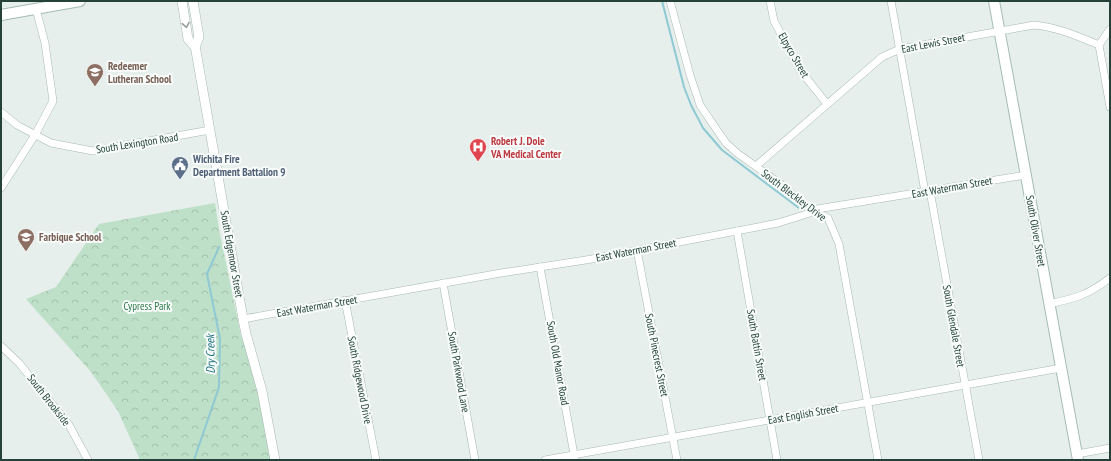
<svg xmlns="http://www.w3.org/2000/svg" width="1111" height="461" font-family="'PT Sans Narrow',sans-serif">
<defs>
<pattern id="forest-crowns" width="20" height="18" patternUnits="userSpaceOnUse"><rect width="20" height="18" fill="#bfe0c8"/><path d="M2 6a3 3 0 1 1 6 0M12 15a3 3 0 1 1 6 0" fill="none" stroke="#a4c1ad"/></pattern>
</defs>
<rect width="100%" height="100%" fill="#e6efeb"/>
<polygon fill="url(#forest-crowns)" points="215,203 219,229 241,336 256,368 275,460 140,460 118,411 91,372 26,299 56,287 99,224"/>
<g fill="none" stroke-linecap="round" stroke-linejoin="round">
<g stroke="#8ec9d4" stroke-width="2">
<polyline points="662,1 684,87 691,105 703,128 722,150 799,208"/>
<polyline points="194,460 219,387 220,339 207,274 219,247"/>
</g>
<defs>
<g id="minor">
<polyline points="670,1 690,75 700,105 719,133 726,143 737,153 782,185 811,210 828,218 839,244 878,460"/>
<polyline points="770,1 774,21 800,70 827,104"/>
<polyline points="891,1 925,192"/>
<polyline points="1110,29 1099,45 1110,107"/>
<polyline points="1,112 17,125 51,143 93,151 210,130"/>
<path d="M756 166 882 57 900 49 1034 25C1057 27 1077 36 1099 45"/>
<polyline points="1,188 35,135 53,101 45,43 36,9"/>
<polyline points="930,191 979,460"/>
<polyline points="737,231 777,460"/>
<polyline points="637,250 677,460"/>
<polyline points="540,267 575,460"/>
<polyline points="443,283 475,460"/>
<polyline points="345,300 376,460"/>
<path d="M1049 304C1076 298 1088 295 1110 278"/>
<polyline points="243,319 501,273 592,259 778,223 810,213 811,210 1026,175"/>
<polyline points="1,346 19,363 69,425 88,460"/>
<polyline points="1077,454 1110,448"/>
<polyline points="545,460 1061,368"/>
</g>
<g id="tertiary">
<polyline points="182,1 188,39 195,47 196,51 243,319 246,334 262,391 275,460"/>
<polyline points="193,1 199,37 195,47"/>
</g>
<g id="secondary">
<polyline points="994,1 1078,460"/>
<polyline points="1,15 80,1"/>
</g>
</defs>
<use href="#minor" stroke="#a8b8b2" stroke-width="8"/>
<use href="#tertiary" stroke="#a8b8b2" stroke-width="10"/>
<use href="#secondary" stroke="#a4bbb3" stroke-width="12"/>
<use href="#minor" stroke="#fff" stroke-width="7"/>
<use href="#tertiary" stroke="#fff" stroke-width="9"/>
<use href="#secondary" stroke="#fff" stroke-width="10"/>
</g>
<defs><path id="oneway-chevron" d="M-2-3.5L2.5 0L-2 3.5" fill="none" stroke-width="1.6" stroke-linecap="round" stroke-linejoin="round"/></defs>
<use stroke="#92a09c" href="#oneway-chevron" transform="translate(186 25) rotate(80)"/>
<defs>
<symbol id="school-pin" viewBox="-11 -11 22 30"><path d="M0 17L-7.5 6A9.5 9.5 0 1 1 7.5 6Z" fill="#8d6e63" stroke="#f7fbf9"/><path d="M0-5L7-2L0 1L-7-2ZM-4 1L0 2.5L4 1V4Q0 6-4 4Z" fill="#fff"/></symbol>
<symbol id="hospital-pin" viewBox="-11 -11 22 30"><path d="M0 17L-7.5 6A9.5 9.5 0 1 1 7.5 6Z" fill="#e0444e" stroke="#f7fbf9"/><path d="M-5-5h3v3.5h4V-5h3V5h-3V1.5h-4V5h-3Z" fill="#fff"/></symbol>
<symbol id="civic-pin" viewBox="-11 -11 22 30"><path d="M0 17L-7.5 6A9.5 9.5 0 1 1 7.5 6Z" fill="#5c6f8a" stroke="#f7fbf9"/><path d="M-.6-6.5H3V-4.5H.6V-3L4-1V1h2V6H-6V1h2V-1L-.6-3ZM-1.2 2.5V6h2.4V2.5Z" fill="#fff"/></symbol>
</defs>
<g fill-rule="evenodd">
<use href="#school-pin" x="85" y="62" width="20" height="27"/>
<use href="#hospital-pin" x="468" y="137" width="20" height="27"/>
<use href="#civic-pin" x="170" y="155" width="20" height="27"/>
<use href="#school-pin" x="16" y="227" width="20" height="27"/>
</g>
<g text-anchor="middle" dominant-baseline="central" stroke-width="4" stroke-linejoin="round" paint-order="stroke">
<g font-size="11" fill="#24423a" stroke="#f7fbf9">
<text transform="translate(933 43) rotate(-11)">East Lewis Street</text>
<text transform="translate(794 55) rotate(60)">Elpyco Street</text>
<text transform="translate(137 143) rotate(-9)">South Lexington Road</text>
<text transform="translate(952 187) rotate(-10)">East Waterman Street</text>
<text transform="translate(794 195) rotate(37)">South Bleckley Drive</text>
<text transform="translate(1036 231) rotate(80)">South Oliver Street</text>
<text transform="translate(636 250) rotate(-11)">East Waterman Street</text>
<text transform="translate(232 254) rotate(80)">South Edgemoor Street</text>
<text transform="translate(317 306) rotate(-10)">East Waterman Street</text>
<text transform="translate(954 326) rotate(80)">South Glendale Street</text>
<text transform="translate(757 345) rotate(80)">South Battin Street</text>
<text transform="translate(657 355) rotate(79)">South Pinecrest Street</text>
<text transform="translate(558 363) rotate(80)">South Old Manor Road</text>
<text transform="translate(459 372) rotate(80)">South Parkwood Lane</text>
<text transform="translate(360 380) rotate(79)">South Ridgewood Drive</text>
<text transform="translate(49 400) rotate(52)">South Brookside</text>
<text transform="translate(803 414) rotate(-10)">East English Street</text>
</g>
<g font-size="11" font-weight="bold" fill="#785e54" stroke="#f7fbf9" text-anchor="start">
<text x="108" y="66">Redeemer<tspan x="108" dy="13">Lutheran School</tspan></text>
<text x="39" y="237">Farbique School</text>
</g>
<g font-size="11" font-weight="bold" fill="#be3a42" stroke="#f7fbf9" text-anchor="start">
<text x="491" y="141">Robert J. Dole<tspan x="491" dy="13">VA Medical Center</tspan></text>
</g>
<g font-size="11" font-weight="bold" fill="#4e5e75" stroke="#f7fbf9" text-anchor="start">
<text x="193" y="159">Wichita Fire<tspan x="193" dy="13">Department Battalion 9</tspan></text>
</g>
<g font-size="11" fill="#2d7a4b" stroke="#f7fbf9">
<text x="147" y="306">Cypress Park</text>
</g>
<g font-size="12" font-style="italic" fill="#1c6f80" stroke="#f7fbf9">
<text transform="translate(210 354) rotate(-91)">Dry Creek</text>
</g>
</g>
<rect width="1111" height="461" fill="none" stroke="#24423a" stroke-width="4"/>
</svg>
